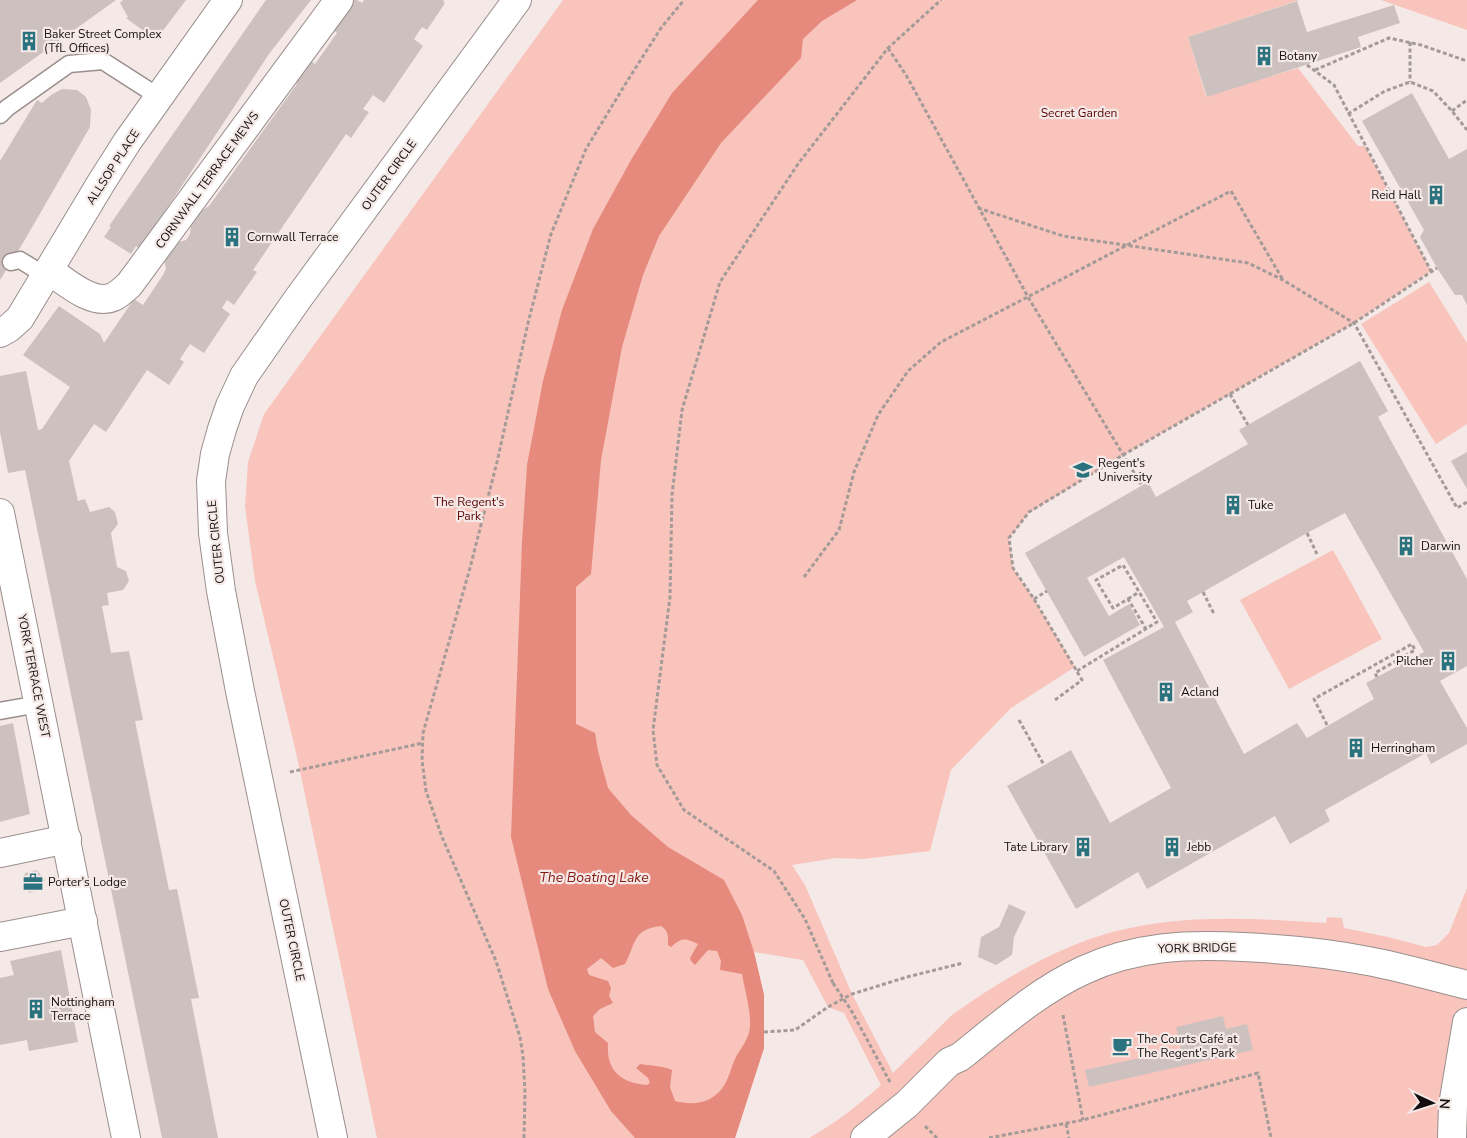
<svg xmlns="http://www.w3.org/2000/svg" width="1467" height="1138" font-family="'Nunito Sans',sans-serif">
<rect width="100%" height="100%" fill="#f5e9e7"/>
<g fill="#f9c4bc">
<path d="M563 0H1299L1188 37 1206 96 1298 68 1358 146H1365L1431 271 1354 323 1123 455 1029 513 1009 538 1013 568 1034 599 1075 667 1011 708 951 770 930 851 863 859 836 858 792 865 805 885 852 994 893 1073 953 1014C997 983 1045 954 1096 937 1170 913 1250 918 1326 923L1327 917 1342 918 1344 928 1388 937 1426 947 1437 945 1449 933 1467 888V1138H809C835 1123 859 1105 881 1085L844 1013 828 1007 803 960 754 952 764 995V1048L735 1138H377L297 757 255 581 245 506 248 462 264 414Z"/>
<polygon points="1381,0 1467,0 1467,30"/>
<polygon points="1429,282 1467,343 1467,424 1436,444 1361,324"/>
<polygon points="1333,550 1382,639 1289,689 1240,600"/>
</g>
<path fill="#e58a7d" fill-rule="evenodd" d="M758 0H857L822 21 803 39 801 58 721 143 659 236 643 275 622 347 601 460 591 574 576 587V724L595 733 598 751 608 788 631 815 668 847 724 880 742 915 754 952 764 995V1048L735 1138H635L611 1111 575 1051 548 989 511 837 522 542 527 465 543 381 562 310 593 229 631 160 672 93ZM661 926C669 931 668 937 668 945L671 947C682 937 685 938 698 944L690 958 691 961 695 965 708 950 717 951 721 961 720 970 742 974C745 991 751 1010 750 1027 749 1038 742 1047 737 1055 732 1064 730 1075 725 1084 714 1103 695 1106 675 1101L670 1087 672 1070C668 1067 648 1065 640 1064L636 1068 648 1078 650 1083 647 1085C621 1083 606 1071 608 1043L595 1032 593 1016 600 1009 613 1003 609 996 611 988 608 981 589 975 587 969 601 958 613 968 625 964C636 944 632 929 661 926Z"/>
<g fill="#cdc1bf" fill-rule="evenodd">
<polygon points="0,0 116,0 0,83"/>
<polygon points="123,0 186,0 156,40 126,18 128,17 120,3"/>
<polygon points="266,0 311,0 269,54 140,249 136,246 131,254 104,237 111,227 109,226"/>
<polygon points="350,0 357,0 362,3 364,0 444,0 443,2 445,3 427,30 422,27 414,39 423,46 384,103 373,95 363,109 369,112 351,138 346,134 253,270 257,272 234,305 227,300 222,308 230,314 204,353 190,344 180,359 184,362 169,385 147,370 106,432 94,424 69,461 78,501 85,499 90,512 109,507 115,512 118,524 111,533 117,567 126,571 129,581 123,590 107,593 109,605 102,606 111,653 129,651 143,720 135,721 169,890 177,889 199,998 191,999 218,1138 162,1138 25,470 8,473 0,432 0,376 26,371 38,430 42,429 70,387 23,355 59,306 100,334 104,343 134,299 143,305 163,275 166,269 164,259 171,248 179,242 186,240 190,234 192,217 209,206 297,84 291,79 306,58 315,64 337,33 330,27"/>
<polygon points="1297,1 1307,32 1394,5 1400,23 1358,37 1361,47 1207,97 1188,37"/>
<polygon points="62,89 77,90 86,97 91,110 90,127 23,243 0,280 0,161 37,100 42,103 51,95"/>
<polygon points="1412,93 1449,159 1467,149 1467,305 1462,295 1455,295 1437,268 1420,237 1424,230 1362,121"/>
<path d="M1360 361 1388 411 1378 417 1467 579V666L1440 681 1467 728V744L1431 764 1426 753 1325 810 1330 821 1290 844 1275 816 1147 889 1138 872 1076 909 1007 786 1071 750 1110 823 1171 788 1103 660 1164 627 1124 557 1087 578 1109 616 1129 604 1140 625 1084 657 1025 553 1148 482 1156 497 1248 444 1239 430ZM1345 513 1424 652 1366 683 1374 699 1307 738 1297 723 1244 754 1175 622 1193 612 1187 601 1307 533Z"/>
<polygon points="1467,452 1467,489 1451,461"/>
<polygon points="13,723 30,814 0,822 0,726"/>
<polygon points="37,870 45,880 41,890 29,893 22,884 25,873"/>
<polygon points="1009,904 1026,912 1014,937 1012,955 996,965 978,957 981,937 999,927"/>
<polygon points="61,950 78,1042 29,1051 27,1040 0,1045 0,978 14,975 10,961"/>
<polygon points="1223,1016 1226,1029 1247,1024 1253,1050 1089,1087 1085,1070 1181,1049 1176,1027"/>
</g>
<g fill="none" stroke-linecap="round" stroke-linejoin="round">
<defs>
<g id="lane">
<polyline points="0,115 7,108 69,64 103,61 159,97"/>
<polyline points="11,262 20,260 46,276"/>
<polyline points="0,711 39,704"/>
</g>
<g id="street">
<path d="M50 271C66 282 93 306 113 297 120 294 124 289 129 285L339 0"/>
<polyline points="0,513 126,1138"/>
<polyline points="0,853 67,839"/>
<polyline points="0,937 83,921"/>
<polyline points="333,1138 240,691 221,591 213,533 211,481 215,454 222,429 230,406 244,376 297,300 517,0"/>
<path d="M865 1138 907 1104 949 1062 960 1057C999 1026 1038 991 1084 970 1136 946 1187 944 1243 947 1285 949 1327 953 1368 961 1401 967 1434 977 1467 985"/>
<polyline points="1452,1138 1453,1105 1467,1022"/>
</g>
<polyline id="secondary" points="0,333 9,328 20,318 101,183 127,142 228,0"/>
</defs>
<use href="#lane" stroke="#9a8f8d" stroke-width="19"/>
<use href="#street" stroke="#9a8f8d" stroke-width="30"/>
<use href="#secondary" stroke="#9a8f8d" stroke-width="30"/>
<g stroke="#a49b99" stroke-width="3" stroke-dasharray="4 2.5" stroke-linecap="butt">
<polyline points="1410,42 1410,82"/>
<polyline points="888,48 906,75 1028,297 1142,486"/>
<polyline points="1307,65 1334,85 1431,271"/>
<polyline points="1315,70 1389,38 1421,45 1467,61"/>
<polyline points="1452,111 1467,100"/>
<polyline points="1348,114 1385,91 1410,82 1433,91 1452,111 1467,130"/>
<polyline points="978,208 1063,236 1248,263 1283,280 1354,323 1457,508 1467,502"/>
<polyline points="1230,394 1248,425"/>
<polyline points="1307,533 1317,554"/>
<polyline points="804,577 839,530 854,472 878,415 908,371 941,342 1231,191 1283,280"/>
<polyline points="1203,592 1214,614"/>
<polyline points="1034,599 1047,591"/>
<polyline points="1128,599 1139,592"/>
<polyline points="1077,671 1157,622 1123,565 1096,580 1113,608 1128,599 1146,629"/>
<polyline points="1055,700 1082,680 1034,599 1013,568 1009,538 1029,512 1123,455 1354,323 1437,268"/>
<polyline points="1019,720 1044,765"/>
<polyline points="1327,725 1314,699 1412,644 1415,650 1375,673 1377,677"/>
<polyline points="290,772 423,743"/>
<polyline points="833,983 805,919 774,871 684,810 657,765 653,730 670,597 672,495 682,410 720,282 798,164 888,48 941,0"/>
<polyline points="851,1010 890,1082"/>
<polyline points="1063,1015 1083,1120"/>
<polyline points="764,1032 795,1030 828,1007 852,994 907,977 963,963"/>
<polyline points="1066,1124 1069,1138"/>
<polyline points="925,1126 937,1138"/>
<polyline points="524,1138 525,1092 523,1056 520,1037 496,961 442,837 426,791 422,760 423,733 470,568 497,462 528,323 551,234 586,149 626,83 661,28 684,0"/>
<polyline points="989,1138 1083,1120 1258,1073 1271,1138"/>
</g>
<use href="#lane" stroke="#fff" stroke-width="16"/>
<use href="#street" stroke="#fff" stroke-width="28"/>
<use href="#secondary" stroke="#fff" stroke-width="28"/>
<polyline stroke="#a49b99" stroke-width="3" stroke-dasharray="4 2.5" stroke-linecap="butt" points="833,983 851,1010"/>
</g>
<defs>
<symbol id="building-bare" viewBox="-9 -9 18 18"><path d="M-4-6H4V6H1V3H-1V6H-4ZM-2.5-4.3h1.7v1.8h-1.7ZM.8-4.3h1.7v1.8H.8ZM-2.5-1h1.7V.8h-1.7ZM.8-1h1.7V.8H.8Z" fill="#2a727d" stroke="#f5e9e7" stroke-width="2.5" paint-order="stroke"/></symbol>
<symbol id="university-bare" viewBox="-9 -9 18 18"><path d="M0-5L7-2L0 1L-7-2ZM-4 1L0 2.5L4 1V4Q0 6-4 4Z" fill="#2a727d" stroke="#f5e9e7" stroke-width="2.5" paint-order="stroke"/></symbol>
<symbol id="office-bare" viewBox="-9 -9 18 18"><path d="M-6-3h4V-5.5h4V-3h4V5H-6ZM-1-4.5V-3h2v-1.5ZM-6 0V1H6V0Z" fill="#2a727d" stroke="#f5e9e7" stroke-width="2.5" paint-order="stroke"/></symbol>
<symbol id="cafe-bare" viewBox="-9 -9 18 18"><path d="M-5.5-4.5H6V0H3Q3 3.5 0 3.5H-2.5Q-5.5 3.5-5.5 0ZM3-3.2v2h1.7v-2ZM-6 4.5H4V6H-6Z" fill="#2a727d" stroke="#f5e9e7" stroke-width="2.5" paint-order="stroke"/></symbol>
</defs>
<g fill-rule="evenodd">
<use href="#building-bare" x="15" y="27" width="28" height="28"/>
<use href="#building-bare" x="1250" y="42" width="28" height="28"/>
<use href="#building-bare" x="1422" y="181" width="28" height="28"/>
<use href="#building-bare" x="218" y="223" width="28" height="28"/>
<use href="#university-bare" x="1069" y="456" width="28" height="28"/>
<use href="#building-bare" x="1219" y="491" width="28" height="28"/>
<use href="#building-bare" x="1392" y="532" width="28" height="28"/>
<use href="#building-bare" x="1434" y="647" width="28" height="28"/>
<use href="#building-bare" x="1152" y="678" width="28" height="28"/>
<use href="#building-bare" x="1342" y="734" width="28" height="28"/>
<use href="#building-bare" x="1069" y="833" width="28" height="28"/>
<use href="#building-bare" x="1158" y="833" width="28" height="28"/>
<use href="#office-bare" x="19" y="868" width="28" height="28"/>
<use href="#building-bare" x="22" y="995" width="28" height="28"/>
<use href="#cafe-bare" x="1108" y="1032" width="28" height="28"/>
</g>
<g text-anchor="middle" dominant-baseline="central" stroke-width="4.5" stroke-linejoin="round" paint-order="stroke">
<g font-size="12" fill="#120e0d" stroke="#f5e9e7" text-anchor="start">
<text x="44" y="34">Baker Street Complex<tspan x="44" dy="14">(TfL Offices)</tspan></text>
<text x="1279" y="56">Botany</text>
<text x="1421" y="195" text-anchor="end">Reid Hall</text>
<text x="247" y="237">Cornwall Terrace</text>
<text x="1098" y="463">Regent's<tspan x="1098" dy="14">University</tspan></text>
<text x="1248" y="505">Tuke</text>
<text x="1421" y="546">Darwin</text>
<text x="1433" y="661" text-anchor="end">Pilcher</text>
<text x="1181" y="692">Acland</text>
<text x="1371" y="748">Herringham</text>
<text x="1068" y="847" text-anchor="end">Tate Library</text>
<text x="1187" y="847">Jebb</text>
<text x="48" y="882">Porter's Lodge</text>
<text x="51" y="1002">Nottingham<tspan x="51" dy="14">Terrace</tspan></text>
<text x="1137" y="1039">The Courts Café at<tspan x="1137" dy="14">The Regent's Park</tspan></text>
</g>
<g font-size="12" fill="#590504" stroke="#f5e9e7">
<text x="1079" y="113">Secret Garden</text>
<text x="469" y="502">The Regent's<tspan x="469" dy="14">Park</tspan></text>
</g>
<g font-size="12" fill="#120e0d" stroke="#f5e9e7">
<text transform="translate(113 167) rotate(-57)">ALLSOP PLACE</text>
<text transform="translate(389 175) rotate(-54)">OUTER CIRCLE</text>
<text transform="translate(207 180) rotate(-54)">CORNWALL TERRACE MEWS</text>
<text transform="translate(216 542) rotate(-96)">OUTER CIRCLE</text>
<text transform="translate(34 676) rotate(79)">YORK TERRACE WEST</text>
<text transform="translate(292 940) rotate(78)">OUTER CIRCLE</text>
<text transform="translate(1197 948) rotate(-1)">YORK BRIDGE</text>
</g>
<g font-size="14" font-style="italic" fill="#841812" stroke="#f5e9e7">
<text x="594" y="877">The Boating Lake</text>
</g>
</g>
<g transform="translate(1432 1103) rotate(94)" stroke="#f5e9e7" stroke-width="4" paint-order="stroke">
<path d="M0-4L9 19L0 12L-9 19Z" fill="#120e0d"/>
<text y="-8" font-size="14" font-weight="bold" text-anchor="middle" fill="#120e0d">N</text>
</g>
</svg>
